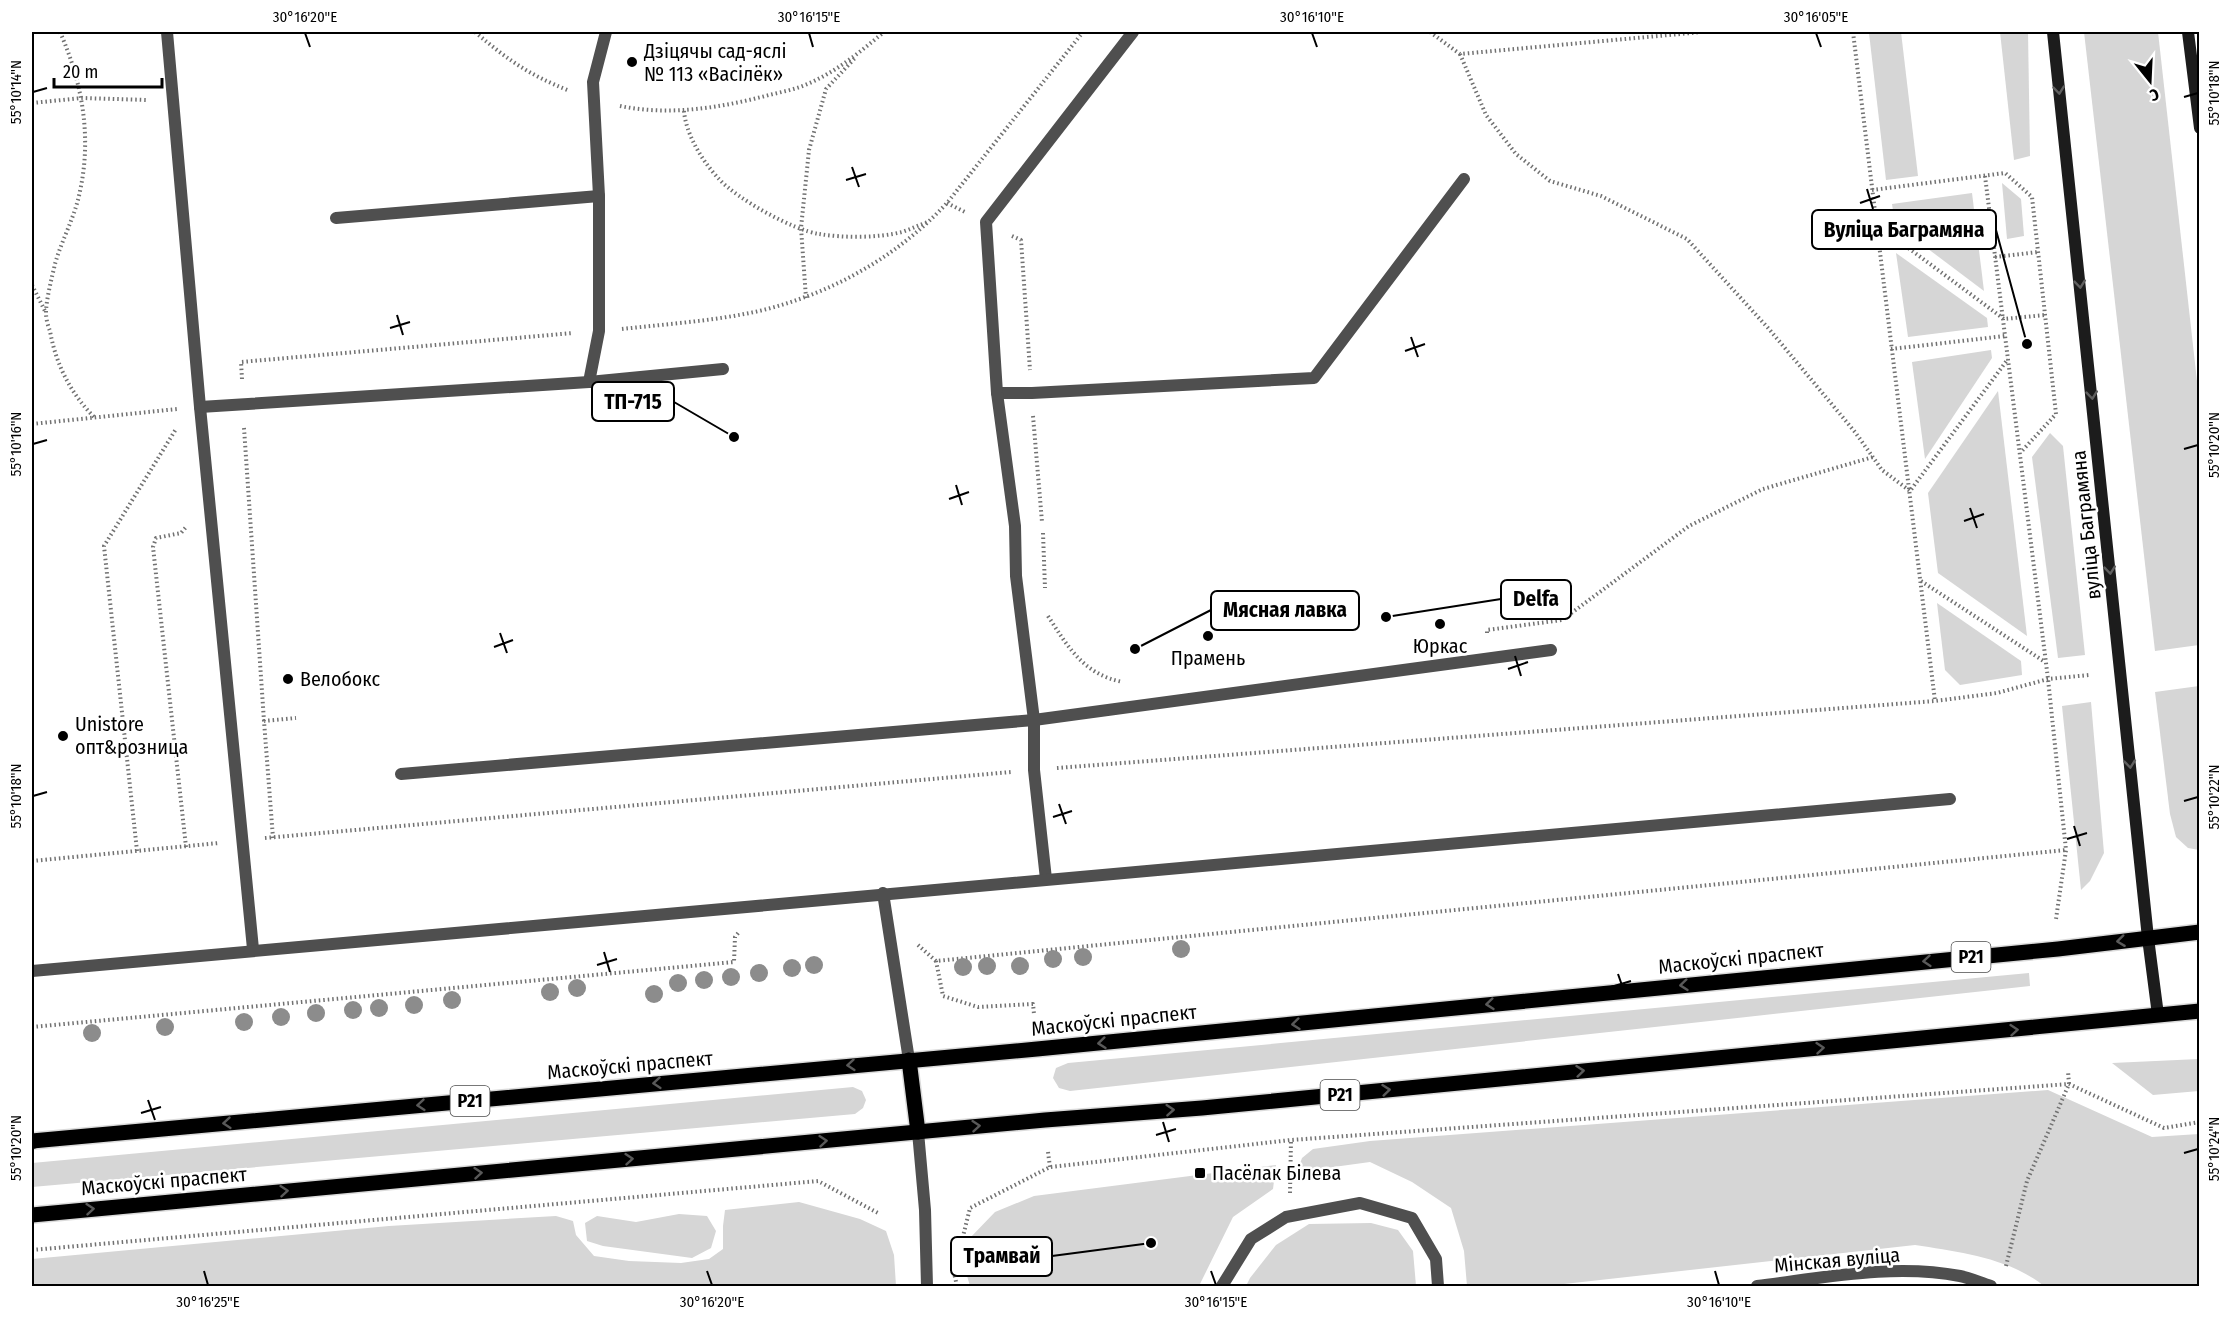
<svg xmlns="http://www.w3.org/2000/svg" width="2231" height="1318" font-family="'Fira Sans Condensed',sans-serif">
<rect width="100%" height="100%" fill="#fff"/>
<g fill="#d6d6d6">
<polygon points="1901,32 1918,176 1886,180 1869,33"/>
<polygon points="2000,32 2028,32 2030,156 2014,160"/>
<polygon points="2084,32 2158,32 2199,399 2199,645 2155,651"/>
<polygon points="2002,183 2021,199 2024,236 2007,239"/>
<polygon points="1972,193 1984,291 1895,224 1892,204"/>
<polygon points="1896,253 1987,318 1988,327 1908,337"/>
<polygon points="1991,350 1992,358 1925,459 1912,362"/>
<polygon points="1998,391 2027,636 1938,573 1928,493"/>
<polygon points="2050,433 2063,446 2085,655 2058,658 2032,457"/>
<polygon points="1937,603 2021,661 2022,675 1960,685 1945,670"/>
<polygon points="2199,686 2200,686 2199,850 2188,848 2176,837 2170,814 2155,692"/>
<polygon points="2091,702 2104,853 2090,881 2081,890 2062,706"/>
<polygon points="2029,973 2030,986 1070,1091 1059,1088 1053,1078 1056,1068 1068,1063"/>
<polygon points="2199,1059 2199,1091 2153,1095 2112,1063"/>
<polygon points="853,1087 862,1091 866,1100 863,1108 855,1114 32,1187 32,1163"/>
<path d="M2048 1090 2152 1137 2199 1134V1286H2044C2009 1258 1960 1252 1915 1245L1546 1286H1467L1464 1251 1451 1208 1412 1182 1370 1162 1297 1172 1302 1158 1313 1149 1370 1141Z"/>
<polygon points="1276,1165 1273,1189 1233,1217 1199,1286 970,1286 965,1269 968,1240 995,1212 1034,1196"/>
<polygon points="799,1202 860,1219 886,1231 894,1255 896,1286 32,1286 32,1259 389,1226 556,1216 573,1221 576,1235 594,1256 629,1261 681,1263 709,1259 723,1249 723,1226 725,1210"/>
<polygon points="679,1214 707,1216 716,1231 711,1248 692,1258 603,1246 587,1241 585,1223 597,1216 636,1222"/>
<polygon points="1371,1223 1398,1230 1413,1251 1416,1286 1246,1286 1250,1278 1276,1245 1309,1224"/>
</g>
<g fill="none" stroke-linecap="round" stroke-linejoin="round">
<defs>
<g id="primary">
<polyline points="909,1060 918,1132"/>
<polyline points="32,1141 1037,1049 2058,949 2200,932"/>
<polyline points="32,1215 1045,1120 1202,1108 2200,1011"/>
</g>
</defs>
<use href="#primary" stroke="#dbdbdb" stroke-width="18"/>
<g stroke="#717171" stroke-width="4" stroke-dasharray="1.5 3" stroke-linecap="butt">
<path d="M60 32C82 82 92 136 80 191 75 217 62 239 55 264 52 277 46 300 46 313 46 319 48 326 50 331 56 365 71 394 95 418"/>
<path d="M475 32C508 60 529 75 570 91"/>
<polyline points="1430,32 1460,54 1702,32"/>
<polyline points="1853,32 1935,701"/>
<polyline points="1460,54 1486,115 1516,154 1550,181 1601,196 1687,239 1769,329 1855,432 1882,470 1910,491 2008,359"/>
<polyline points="32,103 82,98 148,100"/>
<path d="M620 106C669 116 720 108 769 95 781 92 793 90 805 85 835 73 860 52 884 32"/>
<path d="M684 111C686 135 703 162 719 179 737 199 793 230 819 234 844 238 878 238 902 232 911 229 919 225 928 222"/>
<polyline points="1985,176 2048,679 2066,850 2056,919"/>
<polyline points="1872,190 2005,173 2032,197 2056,414 2021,452"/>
<polyline points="947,203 965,212"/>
<polyline points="1876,224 2004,319 2045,315"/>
<polyline points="1012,236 1021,240 1030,370"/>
<polyline points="1995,257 2038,252"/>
<polyline points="32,285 46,313"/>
<polyline points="806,298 801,228 809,150 826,89 855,58"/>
<path d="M622 329C667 324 714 321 759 311 831 294 897 257 947 203L1083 32"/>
<polyline points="1891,349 2005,336"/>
<polyline points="242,379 241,362 573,333"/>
<polyline points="1033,416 1042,522"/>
<polyline points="32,424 177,409"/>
<polyline points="244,428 264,721"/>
<polyline points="1043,533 1045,588"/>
<polyline points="1921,581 2045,662"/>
<path d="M1048 616C1068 647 1084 675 1123 682"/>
<polyline points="1487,633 1487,630 1562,620 1689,526 1763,489 1873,457"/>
<polyline points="1057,768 1935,701 1997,693 2048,679 2089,675"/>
<polyline points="265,838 1011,772"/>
<polyline points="273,838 264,721 296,718"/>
<polyline points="186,847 153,547 156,538 181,533 187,526"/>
<polyline points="137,851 104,546 176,429"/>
<polyline points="32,861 219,843"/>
<polyline points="918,945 936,961 2066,850"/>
<polyline points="936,961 943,996 978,1007 1033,1004 1034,1014"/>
<polyline points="32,1027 734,962 735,937 739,932"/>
<polyline points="1048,1152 1050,1167"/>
<polyline points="1290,1193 1291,1140"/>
<polyline points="32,1250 818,1181 878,1213"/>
<polyline points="2006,1266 2027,1181 2069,1084 2068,1071"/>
<polyline points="957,1286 954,1273 970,1208 1050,1167 1291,1140 2069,1084 2164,1128 2200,1122"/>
</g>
<g stroke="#4f4f4f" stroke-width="12">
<polyline points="167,32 200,407 253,949"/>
<polyline points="336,218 599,196"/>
<polyline points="589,382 599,331 599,196 593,82 606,32"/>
<polyline points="997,393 1032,393 1314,378 1464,179"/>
<polyline points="200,407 589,382 723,369"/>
<polyline points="401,774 1034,720 1551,650"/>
<polyline points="1046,879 1034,770 1034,720 1016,576 1015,526 997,393 986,222 1133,32"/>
<polyline points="883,893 909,1060"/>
<polyline points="32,971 1950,799"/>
<polyline points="1222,1286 1251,1239 1286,1217 1360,1203 1412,1218 1436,1259 1438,1286"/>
</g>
<g stroke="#4f4f4f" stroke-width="12">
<polyline points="918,1132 925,1210 927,1286"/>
<path d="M1757 1286C1823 1278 1894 1263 1960 1276 1970 1278 1981 1283 1991 1286"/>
</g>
<g stroke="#1c1c1c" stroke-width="12">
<polyline points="2053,32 2148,938 2158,1015"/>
<polyline points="2188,32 2200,128"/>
</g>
<use href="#primary" stroke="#000" stroke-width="15"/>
</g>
<g fill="#8c8c8c">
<circle cx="1181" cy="949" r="9"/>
<circle cx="1083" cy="957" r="9"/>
<circle cx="1053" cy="959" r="9"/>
<circle cx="814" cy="965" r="9"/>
<circle cx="987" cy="966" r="9"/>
<circle cx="1020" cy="966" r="9"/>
<circle cx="963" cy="967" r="9"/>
<circle cx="792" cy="968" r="9"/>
<circle cx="759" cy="973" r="9"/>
<circle cx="731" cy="977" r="9"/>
<circle cx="704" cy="980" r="9"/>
<circle cx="678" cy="983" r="9"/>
<circle cx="577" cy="988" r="9"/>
<circle cx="550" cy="992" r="9"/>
<circle cx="654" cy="994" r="9"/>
<circle cx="452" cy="1000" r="9"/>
<circle cx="414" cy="1005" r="9"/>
<circle cx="379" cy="1008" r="9"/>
<circle cx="353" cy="1010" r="9"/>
<circle cx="316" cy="1013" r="9"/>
<circle cx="281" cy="1017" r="9"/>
<circle cx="244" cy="1022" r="9"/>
<circle cx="165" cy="1027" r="9"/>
<circle cx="92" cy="1033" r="9"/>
</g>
<defs><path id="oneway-chevron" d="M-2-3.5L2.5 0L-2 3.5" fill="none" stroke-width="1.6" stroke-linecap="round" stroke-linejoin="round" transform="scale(1.5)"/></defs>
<g stroke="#606060">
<use href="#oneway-chevron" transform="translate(2059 90) rotate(84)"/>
<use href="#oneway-chevron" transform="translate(2080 284) rotate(84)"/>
<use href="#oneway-chevron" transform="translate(2092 395) rotate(84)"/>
<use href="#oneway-chevron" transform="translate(2110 570) rotate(84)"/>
<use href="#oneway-chevron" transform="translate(2130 764) rotate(84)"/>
</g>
<g stroke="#595959">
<use href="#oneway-chevron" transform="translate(2121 941) rotate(173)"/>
<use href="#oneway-chevron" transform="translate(1927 961) rotate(175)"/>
<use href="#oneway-chevron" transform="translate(1684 985) rotate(174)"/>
<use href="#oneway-chevron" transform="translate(1490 1004) rotate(174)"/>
<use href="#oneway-chevron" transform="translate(1296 1024) rotate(174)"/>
<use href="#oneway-chevron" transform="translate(2014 1030) rotate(-5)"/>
<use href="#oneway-chevron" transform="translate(1102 1043) rotate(174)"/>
<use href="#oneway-chevron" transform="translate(1820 1048) rotate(-5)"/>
<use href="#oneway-chevron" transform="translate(851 1065) rotate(175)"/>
<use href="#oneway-chevron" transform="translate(1580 1071) rotate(-6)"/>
<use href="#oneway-chevron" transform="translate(657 1083) rotate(175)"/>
<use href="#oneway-chevron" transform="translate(1386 1090) rotate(-6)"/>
<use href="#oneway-chevron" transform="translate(421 1105) rotate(175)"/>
<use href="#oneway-chevron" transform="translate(1170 1110) rotate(-4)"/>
<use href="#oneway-chevron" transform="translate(227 1123) rotate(175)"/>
<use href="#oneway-chevron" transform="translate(976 1126) rotate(-5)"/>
<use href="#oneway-chevron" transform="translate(823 1141) rotate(-5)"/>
<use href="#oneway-chevron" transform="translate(629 1159) rotate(-5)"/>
<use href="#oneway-chevron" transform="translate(478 1173) rotate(-5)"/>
<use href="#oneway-chevron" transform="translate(284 1191) rotate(-5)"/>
<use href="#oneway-chevron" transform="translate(90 1209) rotate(-5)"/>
</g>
<path fill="none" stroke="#000" stroke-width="2" d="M305 33 310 47M809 33 813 47M1312 33 1317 47M1816 33 1821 47M33 92 47 88M2184 97 2198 93M852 167 859 187M846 180 866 174M1867 189 1873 209M1860 203 1880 196M397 315 403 335M390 328 410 322M1411 337 1418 357M1405 351 1425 344M33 444 47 440M2184 449 2198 445M956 485 962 505M949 499 969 492M1970 508 1977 528M1964 521 1984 514M500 633 507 653M494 647 513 640M1515 656 1521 676M1508 669 1528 662M33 796 47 792M2184 801 2198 797M1059 804 1066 824M1053 817 1072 811M2074 826 2080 846M2067 839 2087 833M604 952 610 972M597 965 617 959M1618 974 1625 994M1611 987 1631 981M148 1100 155 1120M141 1113 161 1107M1163 1122 1169 1142M1156 1135 1176 1129M33 1148 47 1144M2184 1153 2198 1149M204 1271 208 1285M707 1271 712 1285M1211 1271 1216 1285M1715 1271 1719 1285"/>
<g fill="#000" stroke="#fff" stroke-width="2">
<circle cx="632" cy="62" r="6"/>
<circle cx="1440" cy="624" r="6"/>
<circle cx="1208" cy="636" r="6"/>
<circle cx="288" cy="679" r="6"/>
<circle cx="63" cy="736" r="6"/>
<rect x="1194" y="1167" width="12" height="12" rx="3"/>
</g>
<g text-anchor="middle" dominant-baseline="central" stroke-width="5" stroke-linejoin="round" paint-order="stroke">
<g fill="#fff" stroke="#4c4c4c" stroke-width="1.5">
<rect x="1951.5" y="942" width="39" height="30" rx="4.5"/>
<rect x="1320.5" y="1080" width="39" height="30" rx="4.5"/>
<rect x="450.5" y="1086" width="39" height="30" rx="4.5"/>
</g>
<g font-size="18" font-weight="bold" fill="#000">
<text x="1971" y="957">Р21</text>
<text x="1340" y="1095">Р21</text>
<text x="470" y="1101">Р21</text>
</g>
<g font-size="20" fill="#000" stroke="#fff" text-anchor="start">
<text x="644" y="51">Дзіцячы сад-яслі<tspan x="644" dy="23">№ 113 «Васілёк»</tspan></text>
<text x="1440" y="646" text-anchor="middle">Юркас</text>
<text x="1208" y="658" text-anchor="middle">Прамень</text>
<text x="300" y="679">Велобокс</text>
<text x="75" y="724">Unistore<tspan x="75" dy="23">опт&amp;розница</tspan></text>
<text x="1212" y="1173">Пасёлак Білева</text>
</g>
<g font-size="20" fill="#000" stroke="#fff">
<text transform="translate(2086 525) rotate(-96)">вуліца Баграмяна</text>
<text transform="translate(1741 958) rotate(-6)">Маскоўскі праспект</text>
<text transform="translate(1114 1020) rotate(-6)">Маскоўскі праспект</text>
<text transform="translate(630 1065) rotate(-5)">Маскоўскі праспект</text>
<text transform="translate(164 1181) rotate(-5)">Маскоўскі праспект</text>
<text transform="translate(1837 1260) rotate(-5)">Мінская вуліца</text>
</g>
</g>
<path fill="none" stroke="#000" stroke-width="2" d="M2027 344L1996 230M734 437L674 402M1386 617L1501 599M1135 649L1211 610M1151 1243L1052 1256"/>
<g fill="#000" stroke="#fff" stroke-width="2">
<circle cx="2027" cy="344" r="6"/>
<circle cx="734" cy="437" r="6"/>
<circle cx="1386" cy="617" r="6"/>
<circle cx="1135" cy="649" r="6"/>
<circle cx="1151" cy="1243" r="6"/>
</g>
<g fill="#fff" stroke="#000" stroke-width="2">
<rect x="1812" y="210" width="184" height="39" rx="6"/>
<rect x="592" y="382" width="82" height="39" rx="6"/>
<rect x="1501" y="580" width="70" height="39" rx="6"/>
<rect x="1211" y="591" width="148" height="39" rx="6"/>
<rect x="951" y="1237" width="101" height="39" rx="6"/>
</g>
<g font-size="21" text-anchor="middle" font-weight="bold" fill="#000">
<text x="1904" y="237">Вуліца Баграмяна</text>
<text x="633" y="409">ТП-715</text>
<text x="1536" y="606">Delfa</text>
<text x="1285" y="617">Мясная лавка</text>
<text x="1002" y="1263">Трамвай</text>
</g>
<rect width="2231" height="1318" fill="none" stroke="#ffffff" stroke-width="66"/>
<g transform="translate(2150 81) rotate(162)" stroke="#ffffff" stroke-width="4.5" paint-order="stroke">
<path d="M0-4.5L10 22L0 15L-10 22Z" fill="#000000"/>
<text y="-9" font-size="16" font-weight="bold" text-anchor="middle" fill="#000000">С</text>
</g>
<path d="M54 78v9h108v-9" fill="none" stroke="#000000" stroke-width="3"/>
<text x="63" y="78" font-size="18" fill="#000000" stroke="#ffffff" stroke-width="4.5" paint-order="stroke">20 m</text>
<rect x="33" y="33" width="2165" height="1252" fill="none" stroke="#000" stroke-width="2"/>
<g font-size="15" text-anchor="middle" fill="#000">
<text x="305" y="22">30°16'20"E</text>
<text x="809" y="22">30°16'15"E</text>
<text x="1312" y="22">30°16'10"E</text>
<text x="1816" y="22">30°16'05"E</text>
<text transform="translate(16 92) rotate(-90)" y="5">55°10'14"N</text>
<text transform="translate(2214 93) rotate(-90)" y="5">55°10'18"N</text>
<text transform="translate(16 444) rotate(-90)" y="5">55°10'16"N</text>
<text transform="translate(2214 445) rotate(-90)" y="5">55°10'20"N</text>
<text transform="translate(16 796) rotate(-90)" y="5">55°10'18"N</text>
<text transform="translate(2214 797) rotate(-90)" y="5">55°10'22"N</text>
<text transform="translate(16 1148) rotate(-90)" y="5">55°10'20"N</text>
<text transform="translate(2214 1149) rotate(-90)" y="5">55°10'24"N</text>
<text x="208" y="1307">30°16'25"E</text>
<text x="712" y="1307">30°16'20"E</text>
<text x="1216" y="1307">30°16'15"E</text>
<text x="1719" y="1307">30°16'10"E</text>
</g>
</svg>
